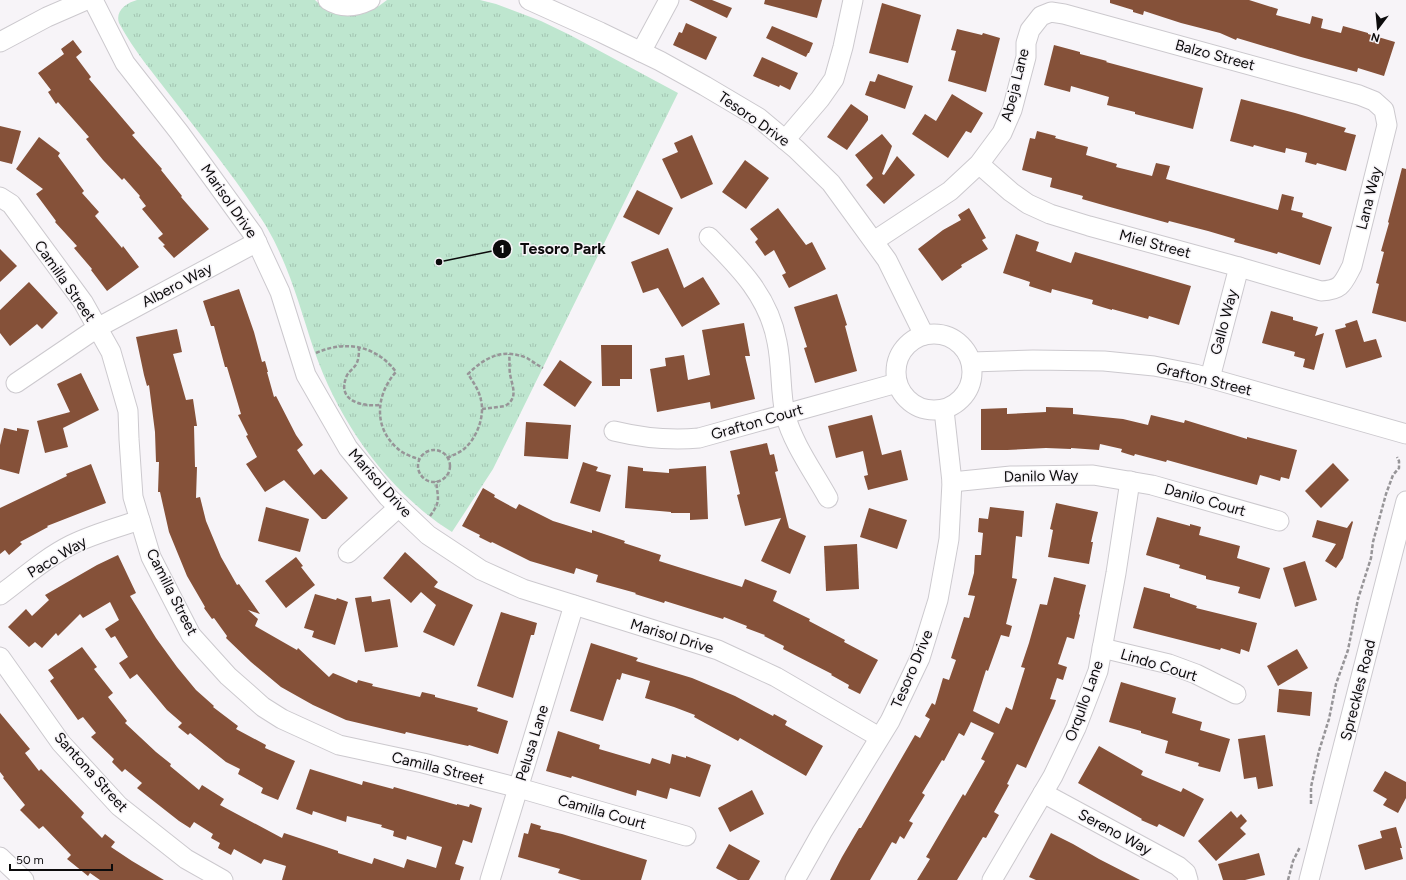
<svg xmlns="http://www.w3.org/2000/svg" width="1406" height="880" font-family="Figtree,sans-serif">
<defs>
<pattern id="grass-tufts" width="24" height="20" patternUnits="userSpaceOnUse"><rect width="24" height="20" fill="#bee6cf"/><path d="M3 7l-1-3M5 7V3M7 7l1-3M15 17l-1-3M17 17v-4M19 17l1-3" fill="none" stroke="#a2c4b1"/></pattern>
</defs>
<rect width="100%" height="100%" fill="#f7f4f8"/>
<path fill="url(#grass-tufts)" d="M137 0H315C320 5 325 7 331 10 335 11 339 14 343 15 358 19 376 9 387 0H480L496 4 541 21 570 35 678 93 493 469 452 532C442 526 433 519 424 512 373 469 336 413 314 350 300 308 289 265 266 226 238 181 205 141 173 99 154 74 134 51 119 23 115 11 126 3 137 0Z"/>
<g fill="#855139">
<polygon points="689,0 712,0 732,8 727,18"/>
<polygon points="765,0 822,0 817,18 764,4"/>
<polygon points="1110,0 1249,0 1278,9 1276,15 1310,24 1312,16 1323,19 1321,28 1341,33 1343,26 1368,33 1368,34 1395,42 1384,76 1358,68 1357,72 1301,57 1237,38 1236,40 1220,33 1181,23 1144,11 1143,15 1133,12 1133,10 1110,3"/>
<polygon points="882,3 921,15 908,63 869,53"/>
<polygon points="686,23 717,37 706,60 673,45 679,32 682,33"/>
<polygon points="772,26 813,43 809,53 808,53 806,57 766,38"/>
<polygon points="957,29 982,35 983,33 1000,38 986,92 948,81 956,51 951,50"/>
<polygon points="73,40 82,52 76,57 91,77 89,79 135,133 132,135 162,169 161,170 182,196 181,197 209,229 174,258 163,246 165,245 158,238 163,234 142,209 146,206 139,197 140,196 124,178 122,180 103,160 86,139 89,137 58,102 56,104 48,92 51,90 38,73 64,54 61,49"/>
<polygon points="1054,45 1080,52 1080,54 1107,61 1106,62 1203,88 1193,129 1135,114 1135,112 1107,105 1109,97 1071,86 1070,92 1044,85"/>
<polygon points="762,57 798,73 790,90 780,85 779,87 753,76"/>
<polygon points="878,74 913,86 905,109 865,95 870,81 875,82"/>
<polygon points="952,94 983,113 971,133 966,131 948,158 912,134 925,114 936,121"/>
<polygon points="1241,99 1295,113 1346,128 1344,132 1356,135 1346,171 1317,163 1316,165 1305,162 1307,153 1286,148 1285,153 1254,145 1253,147 1230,141"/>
<polygon points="851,104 868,116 868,120 847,150 827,137"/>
<polygon points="0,126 21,131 12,164 0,161"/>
<polygon points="1037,131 1056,136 1055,138 1088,147 1086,155 1117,164 1116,167 1152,176 1156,163 1170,166 1166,179 1278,210 1282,194 1294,197 1291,210 1303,213 1302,217 1332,227 1320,265 1278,252 1277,254 1234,242 1235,239 1208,231 1169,221 1168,223 1110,207 1082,199 1083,196 1050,187 1052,178 1022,170 1030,138 1035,139"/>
<polygon points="882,134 892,146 882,174 884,175 897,156 915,175 884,204 866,185 873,178 855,155"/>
<polygon points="692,135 713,184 681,199 662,159 678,152 674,143"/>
<polygon points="39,137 60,153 58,156 84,191 82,193 99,212 95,216 122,248 123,246 139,267 107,291 91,270 92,269 74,248 77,246 55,222 56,221 36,194 43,189 16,169"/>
<polygon points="745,160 769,178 746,209 722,192"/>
<polygon points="1402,168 1406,169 1406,322 1372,313 1379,284 1376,283 1384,252 1381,251 1389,223 1388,222"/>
<polygon points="637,190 673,208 659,235 623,217"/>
<polygon points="778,208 806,245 812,242 826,269 789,288 782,275 786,273 774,250 765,256 755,242 758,239 750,229"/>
<polygon points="969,208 986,238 982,240 988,249 961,265 962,267 942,281 918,249 943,230 961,220 958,215"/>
<polygon points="1016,234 1039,242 1036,251 1071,263 1075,252 1191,286 1179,325 1149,316 1148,319 1112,309 1112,310 1092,304 1093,300 1052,289 1051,293 1029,286 1030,282 1003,273"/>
<polygon points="668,248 684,288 703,277 720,304 682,327 658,288 643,293 631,262"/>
<polygon points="0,249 17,266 0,282"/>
<polygon points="29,282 58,313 42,329 37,324 10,346 0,333 0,310"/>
<polygon points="239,289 254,332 262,362 265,361 268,372 267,372 274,397 276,396 296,435 303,445 297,450 314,475 321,469 348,498 326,519 322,519 284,480 265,492 246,464 257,457 246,436 248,435 238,415 241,414 227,367 225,367 214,326 211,326 203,301"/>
<polygon points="837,294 847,325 845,326 857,371 815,383 804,348 807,347 794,307"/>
<polygon points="1271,311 1293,317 1293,320 1318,327 1315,336 1324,333 1314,370 1303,367 1305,359 1294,356 1295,352 1262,343"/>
<polygon points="1357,320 1364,342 1376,339 1382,357 1346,368 1335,330 1346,327 1345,324"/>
<polygon points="744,323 750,356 745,356 755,399 711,409 710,402 657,412 650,369 666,366 665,358 684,355 688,380 710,375 702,330"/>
<polygon points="177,329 182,352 173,354 186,400 193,399 197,426 194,426 195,467 197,467 196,498 200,497 206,521 221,557 237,585 239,584 260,614 248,610 258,619 255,626 297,650 298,648 329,677 333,673 357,683 358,680 373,684 372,686 420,697 422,692 435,695 435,697 478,708 477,711 508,721 498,754 469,745 468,746 406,732 405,734 346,720 313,705 281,687 251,662 226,638 227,636 214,618 212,619 204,608 205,607 187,576 169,532 160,492 158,492 159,462 156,462 155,432 149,385 147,386 144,375 136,337"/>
<polygon points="601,345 632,345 632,379 620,379 620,386 602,386"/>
<polygon points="560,360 592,382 575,407 543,385"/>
<polygon points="81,373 99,410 63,428 68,447 45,453 37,421 70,412 57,384"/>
<polygon points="1046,407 1073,408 1073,414 1123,419 1148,425 1151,415 1184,423 1185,420 1247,439 1247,437 1297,450 1289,479 1281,477 1280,481 1260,475 1257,485 1167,460 1166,462 1135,454 1134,456 1121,452 1122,449 1100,444 1099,450 1071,448 1071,449 1046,448 1007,450 981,450 981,409 1007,408 1007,414 1046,412"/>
<polygon points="872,415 882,455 901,450 908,480 868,490 864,476 868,475 863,451 836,458 828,426"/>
<polygon points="526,422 571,425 568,459 524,456"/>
<polygon points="4,428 17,431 17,428 29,430 19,474 0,469 0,445"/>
<polygon points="767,443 770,455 774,454 778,471 775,472 789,528 806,536 790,574 761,561 781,518 745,526 737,495 740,494 730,451"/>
<polygon points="583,462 598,467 596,471 611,475 600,512 570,503"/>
<polygon points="1333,463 1349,480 1321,508 1305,491"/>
<polygon points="91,464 106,503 47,526 48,527 20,542 22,544 9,555 5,550 0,554 0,508 67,476 66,474"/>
<polygon points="628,466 643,468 643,471 669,473 669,469 706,466 708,519 690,520 690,513 671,513 671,512 625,508"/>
<polygon points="483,488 495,495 494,497 516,509 519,504 553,521 592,533 592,530 625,541 624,543 661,555 659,561 742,587 745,579 777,591 773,601 810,619 809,621 845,640 844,642 878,660 860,694 848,688 849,685 831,675 832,674 783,649 784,646 764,636 765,635 746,628 747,626 724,617 723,619 665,601 664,603 635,594 636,593 596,582 598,575 576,568 574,574 530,561 492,542 491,543 479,537 480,535 462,526"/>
<polygon points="1056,503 1098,512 1091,542 1093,542 1089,564 1048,557 1053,530 1050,529"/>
<polygon points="266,507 309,519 300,552 258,541"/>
<polygon points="990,507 1024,511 1022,537 1016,536 1012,578 1017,579 1006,624 1012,626 1009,637 1001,635 988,671 986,670 973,711 999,724 1006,707 1012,710 1025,668 1021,667 1029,643 1040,604 1047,605 1054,577 1086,585 1079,614 1080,615 1074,639 1067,637 1058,664 1067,667 1063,680 1057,678 1050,699 1056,700 1054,706 1026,768 1017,764 1007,784 1009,785 994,812 999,815 986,838 983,837 957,880 917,880 930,859 926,857 963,794 965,796 985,761 981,759 994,733 971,722 964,736 959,733 944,761 942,760 922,793 925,795 909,821 913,823 904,839 900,836 896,844 892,842 870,880 830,880 842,857 859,828 861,828 915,735 920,738 930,719 925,716 932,703 935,705 943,678 949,680 956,660 951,658 964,617 969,618 975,596 968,595 974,573 975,555 981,555 983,533 978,532 979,518 988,519"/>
<polygon points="869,508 907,520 897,549 860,537"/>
<polygon points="1157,517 1190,526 1190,524 1201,527 1199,535 1240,546 1237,558 1270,568 1260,599 1238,593 1240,587 1206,579 1206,576 1179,568 1180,565 1146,555"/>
<polygon points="1317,520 1347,528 1352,521 1353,522 1343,558 1336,568 1325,561 1336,544 1312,537"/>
<polygon points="857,544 859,589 826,591 824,546"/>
<polygon points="405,552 438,582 434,587 473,605 454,646 423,632 436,605 421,592 411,603 383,578"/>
<polygon points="118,555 136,593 130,596 156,638 177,667 196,690 214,706 213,707 238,726 236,729 266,745 265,748 295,761 278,800 261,793 263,788 238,774 240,769 226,762 190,733 188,735 178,727 182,723 167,710 137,674 130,679 119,663 128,657 115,636 111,638 105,629 119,620 110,602 83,618 80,614 58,636 56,633 42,648 35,642 29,647 8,627 26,609 32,616 49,600 45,595 97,565"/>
<polygon points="296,557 303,566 301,567 315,585 286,608 265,581"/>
<polygon points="1305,561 1317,600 1295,607 1283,568"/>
<polygon points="1144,587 1170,594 1170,597 1197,606 1196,608 1257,623 1249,652 1241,649 1240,654 1221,648 1220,650 1133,628"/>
<polygon points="315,594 336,600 337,598 348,602 335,645 312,637 314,631 304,628"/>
<polygon points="371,596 372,602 390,599 398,647 365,652 355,598"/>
<polygon points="501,612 537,623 534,635 531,635 513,698 477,686"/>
<polygon points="591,643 638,658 636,661 692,678 735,696 773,716 774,714 787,721 785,725 823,746 806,776 740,738 738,741 694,717 695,715 674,707 645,698 650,681 622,673 620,680 617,679 603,721 570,711"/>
<polygon points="82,647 97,667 94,669 113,693 108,697 127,721 125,723 156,752 171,764 170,766 199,790 202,785 224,799 220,805 282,838 284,833 338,851 338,853 372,864 374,858 404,868 407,859 436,868 442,847 407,836 406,840 393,836 394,831 381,827 382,825 347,816 346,822 313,811 312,815 296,809 310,769 362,785 363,781 393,789 394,787 457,805 457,804 469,807 470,804 482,808 472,843 463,840 455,864 464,867 460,880 282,880 286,866 264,859 261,864 234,849 231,855 218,848 220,843 211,838 213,834 194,822 190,828 179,821 137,788 142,783 125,769 122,772 112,762 114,759 91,737 96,733 83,717 78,720 50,681 54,678 48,670"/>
<polygon points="1297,649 1308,668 1278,686 1267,666"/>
<polygon points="1121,682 1176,698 1172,713 1202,722 1200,730 1230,739 1220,772 1198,766 1199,763 1165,753 1168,741 1141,733 1141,731 1109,722"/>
<polygon points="1279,689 1312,692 1310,716 1277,712"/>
<polygon points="0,713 30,749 25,753 39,771 41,769 84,813 81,817 102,838 105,834 115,842 111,847 132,861 164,880 100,880 90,873 88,876 67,859 71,855 43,826 39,829 20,810 25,805 3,778 4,777 0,772"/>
<polygon points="558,731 600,745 599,749 650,764 652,758 670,764 672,754 686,758 686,756 711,765 700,797 670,788 667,799 637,790 636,796 572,776 571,778 546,771"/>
<polygon points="1265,735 1273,786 1258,789 1256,777 1244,779 1238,739"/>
<polygon points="1099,746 1143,771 1141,775 1181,792 1183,788 1204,799 1184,837 1159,824 1157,827 1141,820 1142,819 1078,783"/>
<polygon points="1385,771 1406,782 1406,798 1398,813 1383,805 1387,799 1373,791"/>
<polygon points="752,790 764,814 730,832 718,808"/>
<polygon points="1231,811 1237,818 1241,814 1247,821 1240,828 1246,834 1216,861 1198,841"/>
<polygon points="531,823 541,826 540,829 562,834 647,860 641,880 581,880 558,873 560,869 518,857 524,833 528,834"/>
<polygon points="1396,827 1402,848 1400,848 1403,859 1365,870 1358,845 1382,838 1380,831"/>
<polygon points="1051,833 1073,844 1099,859 1140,880 1036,880 1029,877"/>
<polygon points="729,844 760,861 749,880 738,880 716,868"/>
<polygon points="1259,853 1265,875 1245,880 1223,880 1218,864"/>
</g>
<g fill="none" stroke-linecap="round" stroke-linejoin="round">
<defs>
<g id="minor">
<polyline points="93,0 125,63 179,132 253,234 280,292 306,375 348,448 388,497 428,535 481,570 523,589 718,650 776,677 879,737"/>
<path d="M328 0C342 9 356 7 370 0"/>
<polyline points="529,0 600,32 660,61 705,86 759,118 796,149 831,183 887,260 924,335"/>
<polyline points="0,42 47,17 86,0"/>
<polyline points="641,52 669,0"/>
<polyline points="785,140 820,99 834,79 843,47 853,0"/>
<polyline points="0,197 11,204 83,302 111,352 128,411 129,439 133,497 151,557 191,635 228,676 263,707 282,719 339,745 423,763 519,788 686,836"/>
<path d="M709 237C740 268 769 297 777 342 782 366 780 391 785 414 793 444 813 471 828 498"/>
<path d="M874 241 950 191 979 164 1002 133 1012 110 1026 57V43L1030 30 1041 16 1051 12 1064 14 1359 95 1374 101 1384 110 1387 125 1352 266C1343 283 1342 290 1321 291L1239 267 1089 226 1050 214 1028 204 1011 192 979 164"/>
<circle cx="934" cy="372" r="38"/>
<polyline points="972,362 1033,360 1104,361 1154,366 1195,374 1406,434"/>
<polyline points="1210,378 1239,267"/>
<polyline points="16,383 97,328 257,242"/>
<path d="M614 431C643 438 670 441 699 438L897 383"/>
<polyline points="952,482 1011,476 1093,475 1152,485 1279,521"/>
<polyline points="348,553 399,507"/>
<path d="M0 595C23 578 45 558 71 545 93 534 116 528 140 520"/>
<polyline points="1102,648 1169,664 1196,674 1236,694"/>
<polyline points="0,657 61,743 119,806 186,859 223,880"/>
<polyline points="1043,793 1178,866 1186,873 1188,880"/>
<polyline points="0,857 24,880"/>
<polyline points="490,880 574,605"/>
<polyline points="795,880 822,832 890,721 920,658 938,600 949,539 952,482 944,410"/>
<polyline points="992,880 1053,776 1076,728 1098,671 1116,573 1130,481"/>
<polyline points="1309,880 1406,501"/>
</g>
</defs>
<use href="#minor" stroke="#ccc9ce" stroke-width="21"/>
<g stroke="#979598" stroke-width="2.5" stroke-dasharray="4 2" stroke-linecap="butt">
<path d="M359 347C359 353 359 361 355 366 352 370 347 373 346 378 337 401 363 407 380 405"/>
<path d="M316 353C345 340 376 345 396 372 376 394 373 427 397 448 403 454 412 457 419 459"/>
<path d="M482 409 505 406C519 398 512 386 510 374 509 367 510 360 509 354"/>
<circle cx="434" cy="466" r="16"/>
<path d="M447 458C453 455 459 453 464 449 477 438 485 416 481 400 479 390 473 382 468 374 485 357 503 348 527 358 532 361 537 365 543 368"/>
<path d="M430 516C441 501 438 499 436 481"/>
<polyline points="1311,804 1311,787 1319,751 1329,719 1336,684 1348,650 1358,599 1371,558 1373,542 1386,494 1393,475 1399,468 1399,461 1397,457"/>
<polyline points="1288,880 1293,861 1300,847"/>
</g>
<use href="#minor" stroke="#fff" stroke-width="19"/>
</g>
<g text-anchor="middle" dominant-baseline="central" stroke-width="3" stroke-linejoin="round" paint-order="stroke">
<g font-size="15" fill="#0c0b0c" stroke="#f7f4f8">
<text transform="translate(1215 55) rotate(15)">Balzo Street</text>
<text transform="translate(1015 85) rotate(-76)">Abeja Lane</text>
<text transform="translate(754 119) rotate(35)">Tesoro Drive</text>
<text transform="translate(1369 198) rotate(-76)">Lana Way</text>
<text transform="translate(229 201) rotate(55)">Marisol Drive</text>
<text transform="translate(1155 244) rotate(15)">Miel Street</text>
<text transform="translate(65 281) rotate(55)">Camilla Street</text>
<text transform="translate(177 285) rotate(-28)">Albero Way</text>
<text transform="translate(1224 322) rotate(-75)">Gallo Way</text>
<text transform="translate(1204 379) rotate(14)">Grafton Street</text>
<text transform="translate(757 422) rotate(-16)">Grafton Court</text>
<text transform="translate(1041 476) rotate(-1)">Danilo Way</text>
<text transform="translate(380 483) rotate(48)">Marisol Drive</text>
<text transform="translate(1205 500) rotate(16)">Danilo Court</text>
<text transform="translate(57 557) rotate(-31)">Paco Way</text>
<text transform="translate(172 592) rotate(63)">Camilla Street</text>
<text transform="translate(672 636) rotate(17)">Marisol Drive</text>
<text transform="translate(1159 665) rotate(17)">Lindo Court</text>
<text transform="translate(912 669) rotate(-67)">Tesoro Drive</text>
<text transform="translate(1358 690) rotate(-76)">Spreckles Road</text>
<text transform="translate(1084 701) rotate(-70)">Orqullo Lane</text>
<text transform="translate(532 743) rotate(-73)">Pelusa Lane</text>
<text transform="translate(438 768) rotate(14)">Camilla Street</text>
<text transform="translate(91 772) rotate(48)">Santona Street</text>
<text transform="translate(602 812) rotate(16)">Camilla Court</text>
<text transform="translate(1115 832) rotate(28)">Sereno Way</text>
</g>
</g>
<path fill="none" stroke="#0c0b0c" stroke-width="1.5" d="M439 262L502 249"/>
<g fill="#0c0b0c" stroke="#f7f4f8" stroke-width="1.5">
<circle cx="439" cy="262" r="4"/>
<circle cx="502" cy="249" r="10"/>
</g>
<g font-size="12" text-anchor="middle" font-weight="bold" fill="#fff">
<text x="502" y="253">1</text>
</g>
<g font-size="16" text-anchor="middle" font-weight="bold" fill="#0c0b0c" stroke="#f7f4f8" stroke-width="3" stroke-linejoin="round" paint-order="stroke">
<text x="563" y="254">Tesoro Park</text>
</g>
<g transform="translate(1378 28) rotate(196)" stroke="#f7f4f8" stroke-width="3" paint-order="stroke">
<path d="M0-3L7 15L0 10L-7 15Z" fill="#0c0b0c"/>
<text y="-6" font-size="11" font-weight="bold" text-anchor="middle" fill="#0c0b0c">N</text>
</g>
<path d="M10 864v6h102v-6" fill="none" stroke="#0c0b0c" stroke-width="2"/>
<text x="16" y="864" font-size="12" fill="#0c0b0c" stroke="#f7f4f8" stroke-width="3" paint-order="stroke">50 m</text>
</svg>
